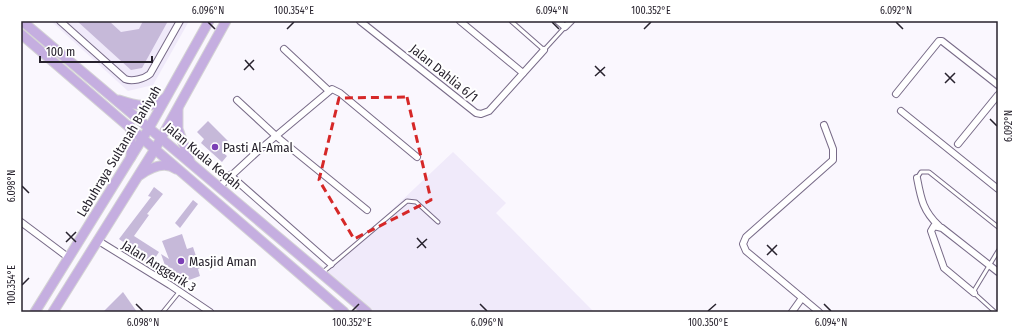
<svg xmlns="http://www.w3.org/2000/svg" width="1019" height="333" font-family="'Fira Sans Condensed',sans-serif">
<rect width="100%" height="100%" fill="#faf7fe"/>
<g fill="#f0eafa">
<polygon points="51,21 189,21 153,85 128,91"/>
<polygon points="453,152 506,203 496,213 594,312 371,312 324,274"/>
</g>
<g fill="#c6b9d9">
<polygon points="77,21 109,21 121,32 139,29 143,21 168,21 142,68 131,70"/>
<polygon points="208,121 230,143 222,152 227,156 222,162 201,143 204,139 197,132"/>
<polygon points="154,187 163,194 147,214 149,215 134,236 159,252 150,266 129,252 132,248 119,239 151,197 148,196"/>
<polygon points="193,200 198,204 180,228 175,223"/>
<polygon points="182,234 187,249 193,247 200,268 198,269 200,276 181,283 179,276 176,277 174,272 168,274 161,254 169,259 162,241"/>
<polygon points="123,292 137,312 103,312"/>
</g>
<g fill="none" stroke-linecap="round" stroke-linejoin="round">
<defs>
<g id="lane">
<polyline points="511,21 544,50 565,27"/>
<polyline points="917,178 921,172 929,172 998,227"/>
<polyline points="322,273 407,201 416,202 438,222"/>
<polyline points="163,312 180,291"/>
<polyline points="995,312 974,293 975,289 998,251"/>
</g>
<g id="street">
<path d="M60 21 125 79C132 82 144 79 150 74L180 21"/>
<polyline points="360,21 476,113 481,114 489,111 544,50"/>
<polyline points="460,21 523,73"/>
<polyline points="558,21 565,27 571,21"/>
<polyline points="284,49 329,91"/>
<polyline points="896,94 939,41 942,41 998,85"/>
<polyline points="237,100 276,136 367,210"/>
<polyline points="901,111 998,189"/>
<polyline points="958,144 998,95"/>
<polyline points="230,175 331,264"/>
<path d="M917 178C921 199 923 211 939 226"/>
<polyline points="219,187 258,151 332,89 340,93 417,157"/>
<polyline points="21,222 69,258"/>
<polyline points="97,240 170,285 210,312"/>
<polyline points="974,293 944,268 931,231 934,226 942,228 998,272"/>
<polyline points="792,312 802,298"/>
<polyline points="819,312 746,251 743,244 746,237 833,160 833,149 824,125"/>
</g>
<g id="primary">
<polyline points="22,21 367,312"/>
<polyline points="21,34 344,312"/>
<path d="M119 100C134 105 153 110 165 98"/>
<polyline points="178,109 178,129 190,162"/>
<polyline points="130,126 131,136 131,157"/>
<path d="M140 175C150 168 165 161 176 169"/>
<polyline points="35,312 149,128 209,21"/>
<polyline points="53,312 155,149 226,21"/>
</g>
</defs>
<use href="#lane" stroke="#786b88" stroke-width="5"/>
<use href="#street" stroke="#786b88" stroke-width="8"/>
<use href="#primary" stroke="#d4d3d5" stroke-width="11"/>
<use href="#lane" stroke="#fff" stroke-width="3"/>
<use href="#street" stroke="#fff" stroke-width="6"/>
<use href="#primary" stroke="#c5aee0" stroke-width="9"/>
</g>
<path fill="none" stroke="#d62828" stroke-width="3" stroke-dasharray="8 5" stroke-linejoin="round" d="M407 97 431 200 354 239 319 180 339 98Z"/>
<path fill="none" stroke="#27222d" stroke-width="1.5" d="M208 22 215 29M552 22 559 29M896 22 903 29M287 29 294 22M644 29 651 22M245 60 254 70M595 66 605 76M244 70 254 60M945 73 955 83M595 76 605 67M945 83 955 73M990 119 997 126M22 186 29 193M66 232 76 242M417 238 426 248M66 242 76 232M767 245 777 255M417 248 427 239M767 255 777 245M22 285 29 278M136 304 143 311M480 304 487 311M824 304 831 311M352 311 359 304M708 311 716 304"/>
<g fill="#7b3fb5" stroke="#fff" stroke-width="1.5">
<circle cx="215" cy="147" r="4"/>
<circle cx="181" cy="261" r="4"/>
</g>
<g text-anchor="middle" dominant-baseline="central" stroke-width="4" stroke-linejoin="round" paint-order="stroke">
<g font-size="13" fill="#27222d" stroke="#fff">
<text transform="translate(444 73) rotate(39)">Jalan Dahlia 6/1</text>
<text transform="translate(119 151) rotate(-59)">Lebuhraya Sultanah Bahiyah</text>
<text transform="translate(203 156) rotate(40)">Jalan Kuala Kedah</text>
<text transform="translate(159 266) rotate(32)">Jalan Anggerik 3</text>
</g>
<g font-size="13" fill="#27222d" stroke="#fff" text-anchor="start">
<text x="223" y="147">Pasti Al-Amal</text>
<text x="189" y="261">Masjid Aman</text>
</g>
</g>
<rect width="1019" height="333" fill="none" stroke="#ffffff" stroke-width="44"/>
<path d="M40 56v6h112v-6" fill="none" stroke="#27222d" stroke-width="2"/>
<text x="46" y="56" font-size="12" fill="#27222d" stroke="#ffffff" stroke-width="3" paint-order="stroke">100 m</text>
<rect x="22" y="22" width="975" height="289" fill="none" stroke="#27222d" stroke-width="1.5"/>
<g font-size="10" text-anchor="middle" fill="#27222d">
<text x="208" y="14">6.096°N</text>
<text x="294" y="14">100.354°E</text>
<text x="552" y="14">6.094°N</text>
<text x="651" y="14">100.352°E</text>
<text x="896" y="14">6.092°N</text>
<text transform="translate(1008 126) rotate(-90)" y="4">6.092°N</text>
<text transform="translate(11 186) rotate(-90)" y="4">6.098°N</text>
<text transform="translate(11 285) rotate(-90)" y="4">100.354°E</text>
<text x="143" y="326">6.098°N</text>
<text x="352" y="326">100.352°E</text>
<text x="487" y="326">6.096°N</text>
<text x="708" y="326">100.350°E</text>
<text x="831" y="326">6.094°N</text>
</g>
</svg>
